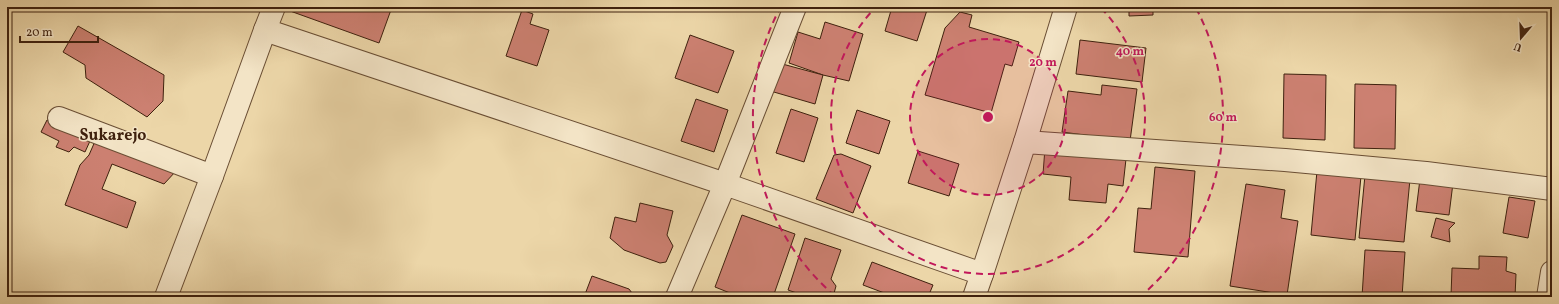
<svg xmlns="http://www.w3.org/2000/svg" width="1559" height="304" font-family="Vollkorn,serif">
<rect width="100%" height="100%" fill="#ecd6a8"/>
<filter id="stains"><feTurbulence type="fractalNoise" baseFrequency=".005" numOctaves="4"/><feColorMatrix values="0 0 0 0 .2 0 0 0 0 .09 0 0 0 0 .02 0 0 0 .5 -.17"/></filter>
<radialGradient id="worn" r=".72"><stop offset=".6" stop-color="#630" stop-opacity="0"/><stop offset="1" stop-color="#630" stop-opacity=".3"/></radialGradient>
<g fill="#cc8071" stroke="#3f210e">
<polygon points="279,7 392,7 379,43"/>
<polygon points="892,7 928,7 917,41 885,31"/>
<polygon points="1129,7 1153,7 1153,15 1129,16"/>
<polygon points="1157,7 1179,7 1180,10 1157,10"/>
<polygon points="522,10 533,14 530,24 549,30 537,66 506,56"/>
<polygon points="960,12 972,15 969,27 1019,42 1012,66 1005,64 991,113 925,95 945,28"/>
<polygon points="825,22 863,34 849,81 823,75 789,63 798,32 820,39"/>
<polygon points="78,26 164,75 163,101 147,117 86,78 85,65 63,52"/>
<polygon points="690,35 734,51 718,93 675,78"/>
<polygon points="1080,40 1146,48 1142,82 1076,74"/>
<polygon points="775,62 823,75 815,104 767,90"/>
<polygon points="1284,74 1326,75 1325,140 1283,138"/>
<polygon points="1355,84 1396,85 1395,149 1354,148"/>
<polygon points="1102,85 1137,89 1130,141 1062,132 1068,91 1101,95"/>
<polygon points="696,99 728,110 714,152 681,141"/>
<polygon points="791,109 818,118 804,162 776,153"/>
<polygon points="857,110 890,121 879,154 846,143"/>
<polygon points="47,120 90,141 85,152 74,147 69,152 56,147 59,141 41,132"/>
<polygon points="96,139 176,171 164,184 112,164 102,189 136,202 127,228 65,205 80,165 89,155"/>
<polygon points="1045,148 1126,159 1123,186 1108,184 1106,203 1069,200 1071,177 1043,174"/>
<polygon points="918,151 959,164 949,196 908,183"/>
<polygon points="841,154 871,166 853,213 816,199 834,155"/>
<polygon points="1155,167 1195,171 1188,257 1134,252 1138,208 1151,209"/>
<polygon points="1317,171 1361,176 1355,240 1311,235"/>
<polygon points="1365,175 1410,179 1404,242 1359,238"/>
<polygon points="1420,179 1453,183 1449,215 1416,211"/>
<polygon points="1246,184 1285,190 1281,218 1298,221 1287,295 1230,286"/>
<polygon points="1509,197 1535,201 1528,238 1503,233"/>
<polygon points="640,203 673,211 667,235 673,246 666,262 660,263 624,250 610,238 615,217 636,222"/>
<polygon points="742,215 795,234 773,297 740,297 715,287"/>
<polygon points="1436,218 1455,223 1449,229 1450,242 1431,237"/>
<polygon points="805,238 841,250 831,279 836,286 833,297 808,297 788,290"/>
<polygon points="1365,250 1405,252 1402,297 1362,297"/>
<polygon points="1479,256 1507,257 1506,271 1516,274 1515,297 1451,296 1452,268 1479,269"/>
<polygon points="872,262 933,285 928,297 895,297 863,285"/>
<polygon points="592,276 629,289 635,297 584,297"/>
</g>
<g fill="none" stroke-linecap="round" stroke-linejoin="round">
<defs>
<g id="minor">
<polyline points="274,7 265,30 725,184 795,7"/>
<polyline points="59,118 212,176"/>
<polyline points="1025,142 1066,7"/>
<polyline points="982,274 1025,142 1285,160 1426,173 1552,189"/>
<polyline points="166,297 212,176 265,30"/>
<polyline points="677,297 725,184 982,274 974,297"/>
<polyline points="1548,297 1552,272"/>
</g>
</defs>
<use href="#minor" stroke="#6a4e34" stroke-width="24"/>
<use href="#minor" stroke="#f3e4c6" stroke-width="22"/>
</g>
<circle cx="988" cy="117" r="78" fill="#c2185b" fill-opacity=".12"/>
<g fill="none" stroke="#c2185b" stroke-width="2" stroke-dasharray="7 5">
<circle cx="988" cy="117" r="78"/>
<path d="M1101 8A157 157 0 1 1 875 8"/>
<path d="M835 296A235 235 0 0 1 780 8M1196 8A235 235 0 0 1 1141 296"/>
</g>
<g text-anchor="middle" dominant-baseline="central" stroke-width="3" stroke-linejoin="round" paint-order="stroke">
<g font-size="16" font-weight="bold" fill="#3f210e" stroke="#f3e4c6">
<text x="113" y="136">Sukarejo</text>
</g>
</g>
<circle cx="988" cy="117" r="6" fill="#c2185b" stroke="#f3e4c6" stroke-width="2"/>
<g font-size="12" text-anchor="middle" font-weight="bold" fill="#c2185b" stroke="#f3e4c6" stroke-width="3" stroke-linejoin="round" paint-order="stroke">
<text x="1130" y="55">40 m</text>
<text x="1043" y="66">20 m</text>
<text x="1223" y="121">60 m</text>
</g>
<rect width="1559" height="304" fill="none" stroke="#ecd6a8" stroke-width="24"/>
<rect x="8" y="8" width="1543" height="288" fill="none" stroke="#3f210e" stroke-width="2"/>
<rect x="12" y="12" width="1535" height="280" fill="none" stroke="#3f210e"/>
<g transform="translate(1521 38) rotate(199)" stroke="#f3e4c6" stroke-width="3" paint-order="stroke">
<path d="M0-3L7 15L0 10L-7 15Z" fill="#3f210e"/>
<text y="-6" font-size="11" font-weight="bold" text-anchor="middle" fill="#3f210e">U</text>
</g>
<path d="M20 36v6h78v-6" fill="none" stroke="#3f210e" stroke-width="2"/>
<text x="26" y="36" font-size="12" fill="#3f210e" stroke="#f3e4c6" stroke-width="3" paint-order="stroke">20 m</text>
<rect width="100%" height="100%" filter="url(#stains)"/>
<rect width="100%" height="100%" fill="url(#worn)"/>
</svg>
